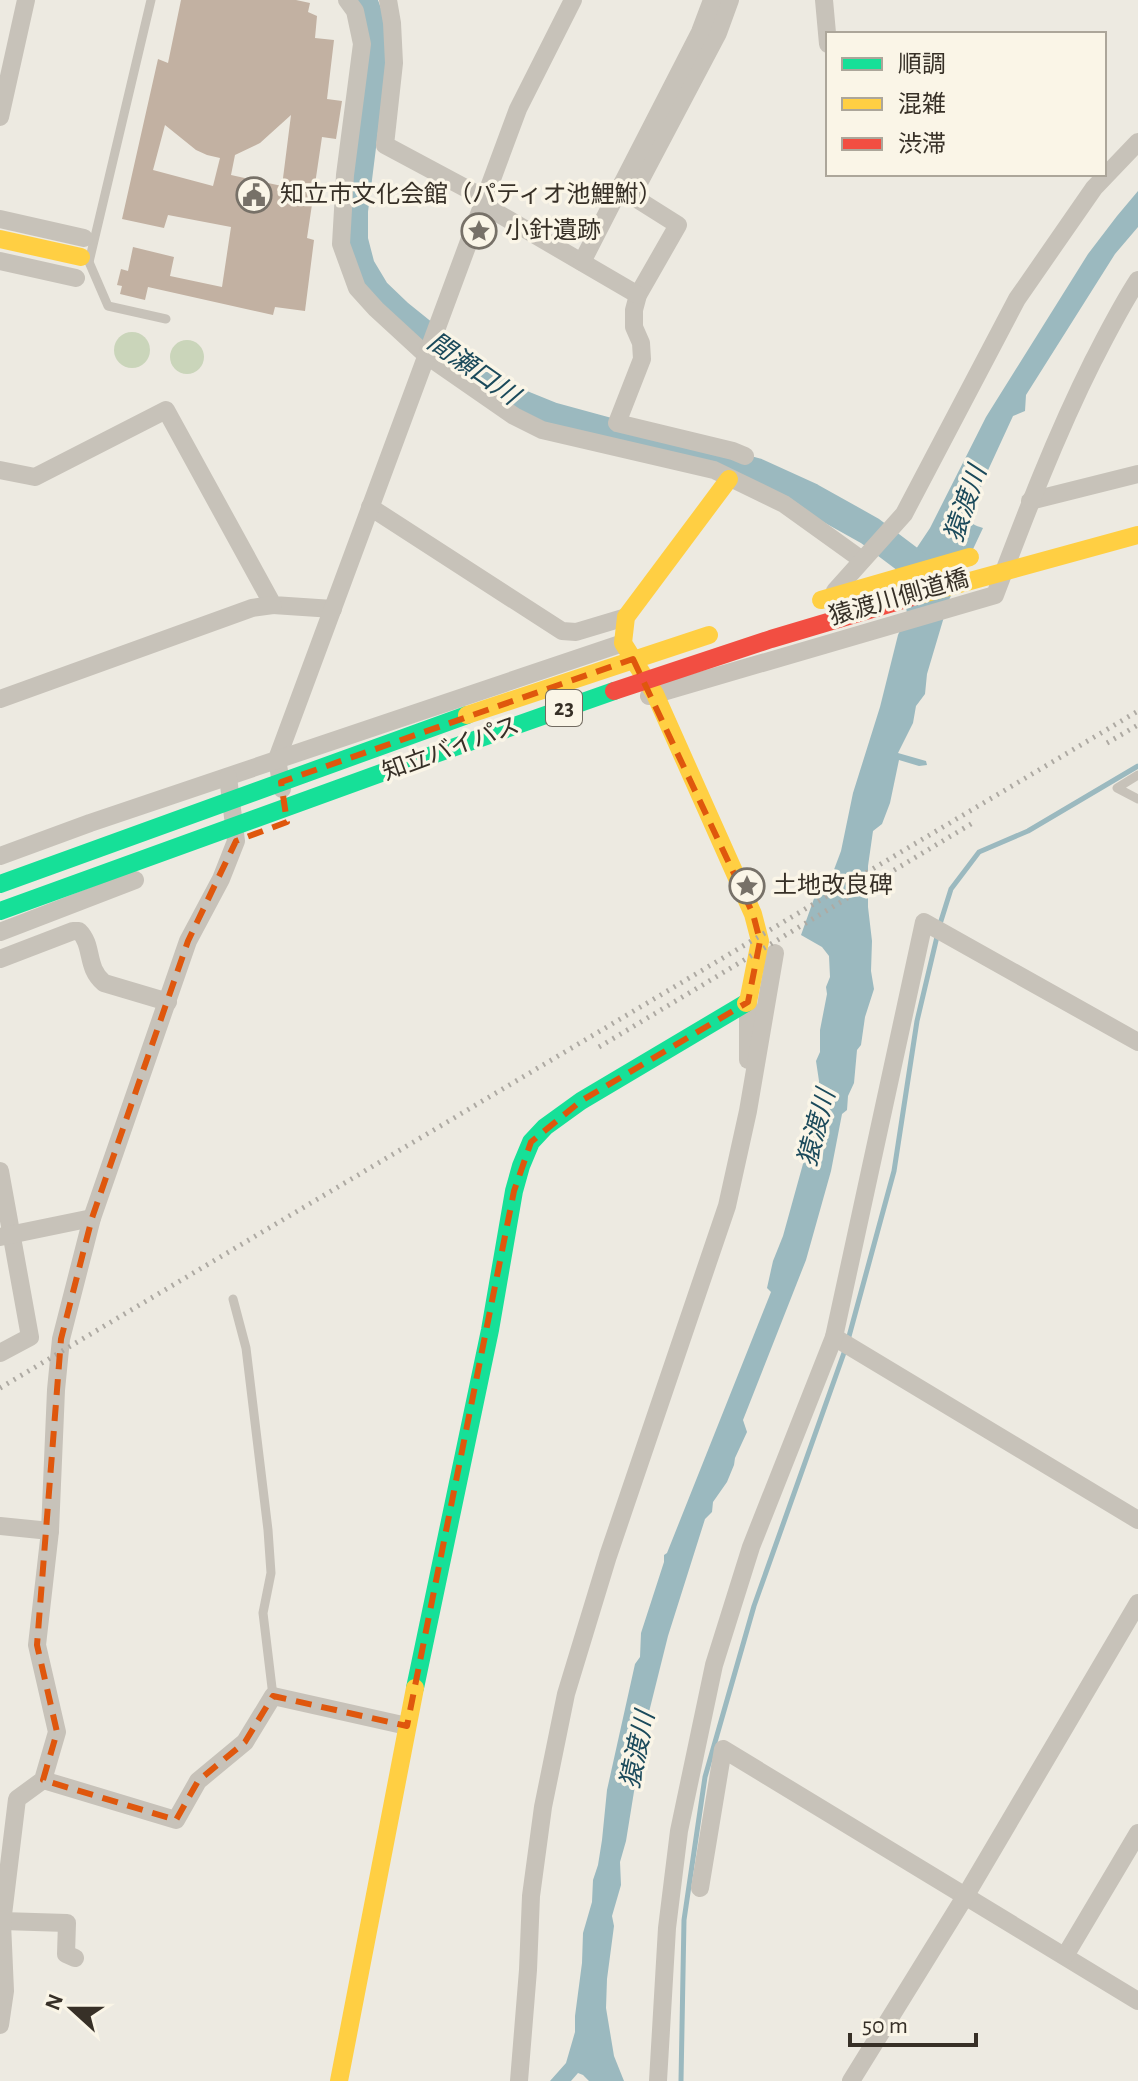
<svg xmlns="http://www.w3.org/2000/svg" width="1138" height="2081" font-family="'Alegreya Sans','Noto Sans JP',sans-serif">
<rect width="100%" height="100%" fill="#edeae1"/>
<g fill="#cad5ba">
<circle cx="132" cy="350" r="18"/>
<circle cx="187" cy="357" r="17"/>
</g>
<path fill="#9bb9bf" d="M1138 191V227L1115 254 1026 395 1025 411 1013 416 984 479 970 516C970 525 975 525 983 528L949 600 927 674 925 694 916 706 913 723 898 753 926 761 927 765 919 766 899 760 890 803 882 824 873 831 868 866V907L872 941 871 971 874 989 865 1017 861 1045 857 1050 854 1083 848 1096 847 1110 842 1114 831 1171 806 1260 743 1420 747 1432 735 1458 734 1465 727 1482 713 1502 712 1512 705 1519 668 1636 643 1736 626 1841 620 1862 621 1885 612 1916 614 1926 607 1979 606 2008 614 2056 624 2081H589L583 2075 578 2073 571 2081H550L566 2063 575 2032V2016L582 1963 583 1933 592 1902 593 1880 598 1865 602 1840 607 1790 635 1664 640 1657 641 1633 664 1562V1555L667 1553 771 1292 767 1288 773 1261 783 1236 811 1135V1114L818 1096 819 1081 816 1061 820 1052V1030L827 994 826 987 830 977 829 956 822 947 801 935 816 893 832 875 841 851 853 793 880 707 898 635 907 614 900 560 905 552 912 555 930 528 986 417 1088 254 1117 216Z"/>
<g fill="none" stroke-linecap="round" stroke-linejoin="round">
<g stroke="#9bb9bf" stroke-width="5">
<polyline points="848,1340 894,1171 917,1021 940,924 951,889 979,852 1028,831 1138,766"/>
<polyline points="681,2081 684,1920 705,1777 754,1606 845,1350"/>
</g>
<polyline stroke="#9bb9bf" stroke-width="30" points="362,0 370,22 374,43 353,211 353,240 360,267 375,292 399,315 471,373 514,402 551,417 756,473 811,498 870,531 935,580"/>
</g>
<path fill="#c2b1a2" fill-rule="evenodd" d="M181 0H296L310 3 308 12 317 16 315 38 334 40 327 99 342 101 336 139 322 137 307 238 314 240 305 311 275 307 273 315 148 287 145 300 120 294 122 286 117 285 121 269 128 271 133 247 174 257 170 276 222 287 231 227 168 215 164 228 122 219 158 59 168 63ZM291 115 282 186 231 175 235 155 260 143ZM165 125 196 150 207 155 220 158 213 186 153 170Z"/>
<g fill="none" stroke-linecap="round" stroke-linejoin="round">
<g stroke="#c7c2b9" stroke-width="9">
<polyline points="83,258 89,262 108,306 166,319"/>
<polyline points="89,262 151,0"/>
<polyline points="1138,775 1117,788 1138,799"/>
<polyline points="233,1299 246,1348 268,1530 271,1573 263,1613 273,1696"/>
</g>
<g stroke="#c7c2b9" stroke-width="18">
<polyline points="347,0 355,11 362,44 345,175 341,244 357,288 376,309 426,355 514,416 542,430 714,470 784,504 862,560"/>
<polyline points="388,0 392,23 394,63 385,145 484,198"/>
<polyline points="730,0 718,33 632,196 678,225 638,295 634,310 634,327 641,343 642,359 617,423 733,451 745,456"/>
<polyline points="824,0 828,44"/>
<polyline points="0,117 26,0"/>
<polyline points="482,204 638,295"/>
<polyline points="0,219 84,238"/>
<polyline points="0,261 76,278"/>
<polyline points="582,262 700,32 712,0"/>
<polyline points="0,470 35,477 166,410 273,605 333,609"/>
<polyline points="1030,501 1138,474"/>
<polyline points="370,507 562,631 576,632 626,617"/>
<polyline points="835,591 904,514 1017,299 1094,188 1138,142"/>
<path d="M649 696 995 595C1025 516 1055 437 1093 361 1107 334 1121 306 1138 280"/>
<polyline points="0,699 252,608 273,605"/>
<polyline points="282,789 277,759 518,109 573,0"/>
<polyline points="0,856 90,823 623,643"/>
<polyline points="0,932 135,880"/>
<path d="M0 959 73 931H79C94 946 85 967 104 983L168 1002"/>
<polyline points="748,1060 748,1002"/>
<polyline points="0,1171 30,1337 0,1353"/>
<polyline points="0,1237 92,1218"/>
<polyline points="834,1337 1138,1520"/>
<polyline points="0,1526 50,1531"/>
<polyline points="43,1780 176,1820 198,1781 245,1742 273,1696 407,1726"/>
<polyline points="700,1888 723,1749 1138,2001"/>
<polyline points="2,1921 67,1923 66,1954 75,1958"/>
<polyline points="1065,1956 1138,1833"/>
<polyline points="0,2025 5,1991 2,1923 17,1799 43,1780 57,1732 37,1645 50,1531 56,1390 61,1339 92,1218 188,941 221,879 236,841 228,777"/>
<polyline points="519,2081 528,1970 531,1896 543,1807 566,1694 608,1556 727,1206 748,1111 775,953"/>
<polyline points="658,2081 667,1928 679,1831 714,1665 751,1547 834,1337 924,922 1138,1042"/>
<polyline points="851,2081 966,1895 1138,1603"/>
</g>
<polyline stroke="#16e098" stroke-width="18" points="415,1688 490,1330 514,1191 521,1166 531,1142 545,1127 581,1101 746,1003"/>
<g stroke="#ffcf43" stroke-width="18">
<polyline points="0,239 81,257"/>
<polyline points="729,479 626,617 623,643 655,694 753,914 760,941 748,1002 746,1003"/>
<polyline points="339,2081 415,1688"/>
</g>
<g stroke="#aeaaa3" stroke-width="5" stroke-dasharray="2 6" stroke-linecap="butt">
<polyline points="1107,743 1138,725"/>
<polyline points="599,1047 976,821"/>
<polyline points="0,1388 1138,711"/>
</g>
<g stroke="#16e098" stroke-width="18">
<polyline points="0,884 467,715"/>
<polyline points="0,911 384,772 614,691"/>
</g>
<g stroke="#ffcf43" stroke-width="18">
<polyline points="919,595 1138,535"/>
<polyline points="821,600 970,557"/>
<polyline points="467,715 709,635"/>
</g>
<polyline stroke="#f24e42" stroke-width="18" points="614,691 771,639 919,595"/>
</g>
<path fill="none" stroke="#df570d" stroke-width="6" stroke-dasharray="16 10" stroke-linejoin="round" d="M633 659 753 914 760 941 748 1002 581 1101 531 1142 514 1191 407 1726 273 1696 245 1742 198 1781 176 1820 43 1780 57 1732 37 1645 61 1339 92 1218 188 941 236 841 287 822 281 782Z"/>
<defs>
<symbol id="civic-ring" viewBox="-11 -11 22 22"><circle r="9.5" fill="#faf5e7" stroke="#777168" stroke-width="1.5"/><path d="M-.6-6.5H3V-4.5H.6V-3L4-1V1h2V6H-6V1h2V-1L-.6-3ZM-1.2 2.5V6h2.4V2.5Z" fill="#777168"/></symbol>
<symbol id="sight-ring" viewBox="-11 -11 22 22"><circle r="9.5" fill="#faf5e7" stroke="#777168" stroke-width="1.5"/><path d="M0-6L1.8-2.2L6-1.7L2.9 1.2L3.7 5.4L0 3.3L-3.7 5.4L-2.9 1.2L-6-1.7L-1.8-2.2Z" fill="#777168"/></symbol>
</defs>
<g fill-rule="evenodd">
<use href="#civic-ring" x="234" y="175" width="40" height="40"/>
<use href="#sight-ring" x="459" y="211" width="40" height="40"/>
<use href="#sight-ring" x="727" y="866" width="40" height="40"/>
</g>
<g text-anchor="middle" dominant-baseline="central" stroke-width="7" stroke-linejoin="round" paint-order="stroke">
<rect fill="#faf5e7" stroke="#726b61" stroke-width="2" x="546" y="690" width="36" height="36" rx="6"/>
<g font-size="22" font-weight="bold" fill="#373027">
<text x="564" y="708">23</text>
</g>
<g font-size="24" fill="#373027" stroke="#faf5e7" text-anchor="start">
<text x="280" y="195">知立市文化会館（パティオ池鯉鮒）</text>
<text x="505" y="231">小針遺跡</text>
<text x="773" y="886">土地改良碑</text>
</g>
<g font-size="24" fill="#373027" stroke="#faf5e7">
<text transform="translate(899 598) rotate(-16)">猿渡川側道橋</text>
<text transform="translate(451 749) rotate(-20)">知立バイパス</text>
</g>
<g font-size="26" font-style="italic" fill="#1b4a5b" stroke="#faf5e7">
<text transform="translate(473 369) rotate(35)">間瀬口川</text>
<text transform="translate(966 504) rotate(-71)">猿渡川</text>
<text transform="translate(817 1128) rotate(-75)">猿渡川</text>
<text transform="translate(638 1750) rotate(-78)">猿渡川</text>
</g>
</g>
<rect x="826" y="32" width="280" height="144" fill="#faf5e7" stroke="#aca69a" stroke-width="2"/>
<rect x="842" y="58" width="40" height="12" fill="#16e098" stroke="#aca69a" stroke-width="2"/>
<text x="898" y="72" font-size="24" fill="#373027">順調</text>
<rect x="842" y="98" width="40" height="12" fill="#ffcf43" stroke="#aca69a" stroke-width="2"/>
<text x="898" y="112" font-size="24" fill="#373027">混雑</text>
<rect x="842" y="138" width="40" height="12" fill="#f24e42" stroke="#aca69a" stroke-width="2"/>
<text x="898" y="152" font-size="24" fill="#373027">渋滞</text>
<g transform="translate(72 2009) rotate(291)" stroke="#faf5e7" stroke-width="6" paint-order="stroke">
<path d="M0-6L14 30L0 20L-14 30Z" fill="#373027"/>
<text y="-12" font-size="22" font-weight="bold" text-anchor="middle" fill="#373027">N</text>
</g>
<path d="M850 2033v12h126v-12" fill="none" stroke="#373027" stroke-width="4"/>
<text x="862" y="2033" font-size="24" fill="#373027" stroke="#faf5e7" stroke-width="6" paint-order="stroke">50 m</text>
</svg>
